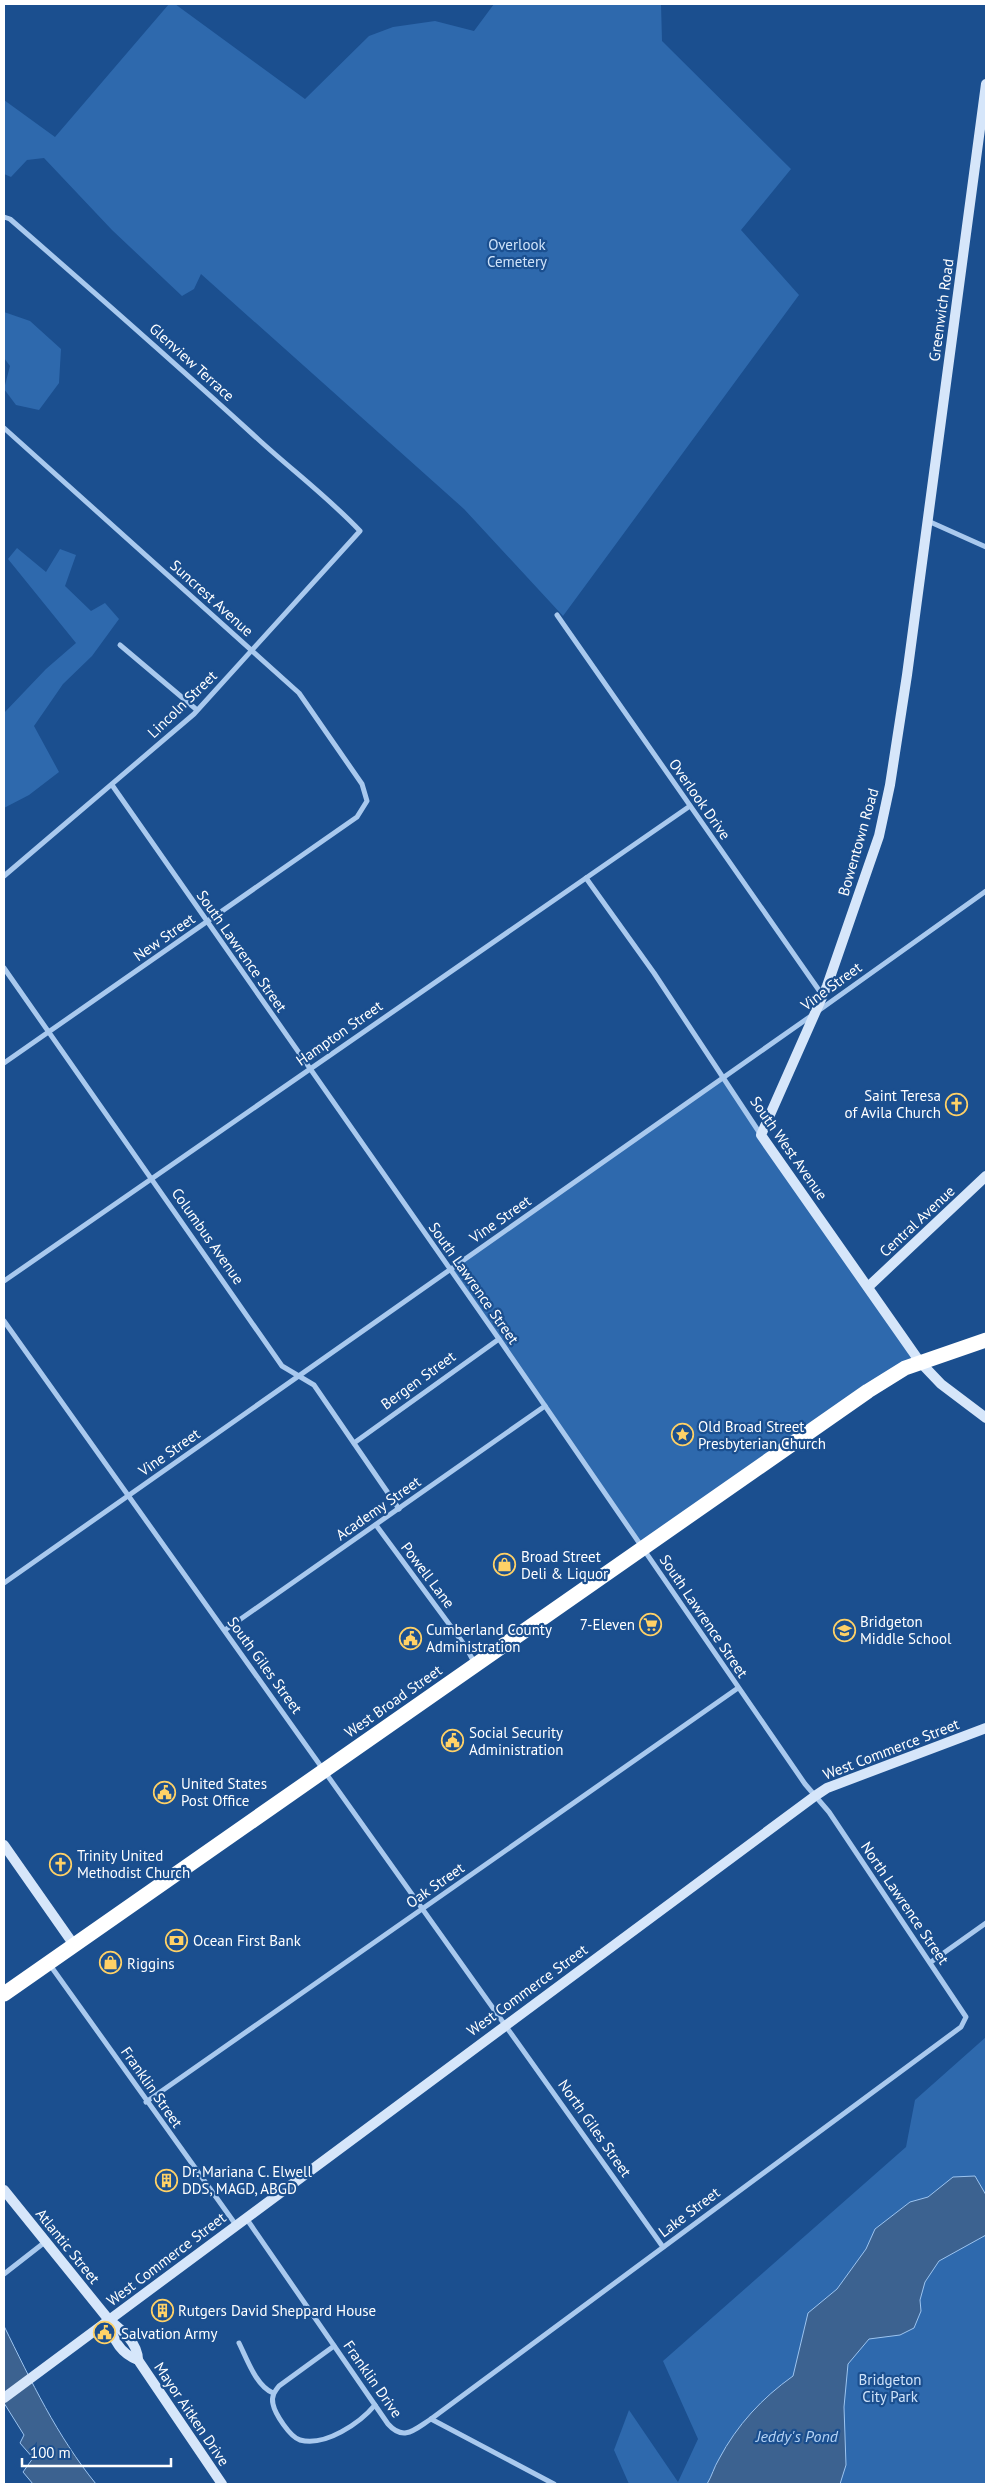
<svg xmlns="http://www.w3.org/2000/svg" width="990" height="2488" font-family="'PT Sans',sans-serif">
<rect width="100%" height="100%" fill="#1b4f8f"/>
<g fill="#2e69ad">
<polygon points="169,4 175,4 305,99 369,36 393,27 435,21 474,31 494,4 661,4 662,41 791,169 741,230 799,295 563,616 464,509 201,274 194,289 182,296 112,230 44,158 27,160 11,177 4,174 4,100 55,137"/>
<polygon points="4,312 30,321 61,349 59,383 39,410 16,405 4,389 10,366 4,358"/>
<polygon points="17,548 46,572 60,549 76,555 65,586 91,611 105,603 119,619 92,656 63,684 34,726 59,772 29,795 4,808 4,713 46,669 76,643 8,559"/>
<polygon points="724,1078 920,1362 643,1548 450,1269"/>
<polygon points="986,2037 986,2484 629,2484 614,2450 629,2410 678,2482 698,2439 663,2361 906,2147 915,2100"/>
</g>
<g fill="#3c6290" stroke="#9cc4f0">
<path d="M975 2176 986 2195V2235L939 2261 925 2282 920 2300 921 2311 914 2328 900 2335 869 2339 848 2364 844 2407 846 2465 840 2484H707C712 2476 714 2467 719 2459 737 2425 762 2398 793 2376L808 2313 837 2289 866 2249 875 2229 910 2202 928 2197 953 2177Z"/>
<path d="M4 2326C31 2381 57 2436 96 2484H33L23 2472 33 2458 20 2443 24 2435 4 2403Z"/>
</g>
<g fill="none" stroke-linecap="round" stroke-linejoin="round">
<g stroke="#a9c9ee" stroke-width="5">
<path d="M4 217 10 219C94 292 177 365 259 440 293 471 329 498 360 531L194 714 4 876"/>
<polyline points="4,428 299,693 362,784 367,801 357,817 4,1063"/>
<polyline points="928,521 986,547"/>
<polyline points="557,615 823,996"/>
<polyline points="120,645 197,710"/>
<path d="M112 785 499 1339 805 1784 829 1812 966 2017 961 2027 431 2419C415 2429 404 2442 388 2424L246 2218"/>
<polyline points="586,878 654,973 761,1135"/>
<polyline points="4,968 282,1366 314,1385 399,1509"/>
<polyline points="818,1011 986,891"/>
<polyline points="4,1281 690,806"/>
<polyline points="4,1321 663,2247"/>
<polyline points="354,1443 499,1339"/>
<polyline points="376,1525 466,1647 475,1664"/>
<polyline points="4,1583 811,1016"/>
<polyline points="225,1630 545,1406"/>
<polyline points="931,1962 986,1923"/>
<polyline points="50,1965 236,2225"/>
<polyline points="146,2102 738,1688"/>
<polyline points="4,2274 45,2242"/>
<path d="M239 2343C247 2359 256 2386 273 2393"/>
<path d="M334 2346 279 2386C275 2391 271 2396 273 2404 275 2414 290 2437 300 2440 325 2447 360 2423 375 2405"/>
<polyline points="431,2419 554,2484"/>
</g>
<g stroke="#d6e6fa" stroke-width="10">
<polyline points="986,84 907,675 890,785 879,836 827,986 761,1135 920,1362 941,1384 986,1418"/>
<polyline points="868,1287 986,1176"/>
<polyline points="4,1845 74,1945"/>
<path d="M4 2190 109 2320C122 2330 138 2343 138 2360"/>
<path d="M109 2320C112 2338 119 2353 138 2360L222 2484"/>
<polyline points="4,2398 815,1796 827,1788 986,1728"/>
</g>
<polyline stroke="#fff" stroke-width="15" points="4,1994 868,1391 905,1368 986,1340"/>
</g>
<defs>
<symbol id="church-ring" viewBox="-11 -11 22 22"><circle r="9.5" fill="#1b4f8f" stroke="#ffd166" stroke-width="1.5"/><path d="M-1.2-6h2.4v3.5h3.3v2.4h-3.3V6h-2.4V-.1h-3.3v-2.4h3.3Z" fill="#ffd166"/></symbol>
<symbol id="sight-ring" viewBox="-11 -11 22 22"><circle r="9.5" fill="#1b4f8f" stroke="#ffd166" stroke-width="1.5"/><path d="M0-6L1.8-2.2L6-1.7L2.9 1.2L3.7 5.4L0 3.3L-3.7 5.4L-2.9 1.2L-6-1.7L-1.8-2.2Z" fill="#ffd166"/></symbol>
<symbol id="shop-ring" viewBox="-11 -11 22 22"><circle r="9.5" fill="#1b4f8f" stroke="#ffd166" stroke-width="1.5"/><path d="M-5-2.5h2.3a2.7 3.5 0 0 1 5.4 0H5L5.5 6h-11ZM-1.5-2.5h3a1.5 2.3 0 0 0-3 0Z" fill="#ffd166"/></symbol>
<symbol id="supermarket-ring" viewBox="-11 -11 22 22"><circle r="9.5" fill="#1b4f8f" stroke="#ffd166" stroke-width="1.5"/><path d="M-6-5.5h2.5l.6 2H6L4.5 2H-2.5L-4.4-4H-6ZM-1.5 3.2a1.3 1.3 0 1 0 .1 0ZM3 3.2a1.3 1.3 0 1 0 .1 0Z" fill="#ffd166"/></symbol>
<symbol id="school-ring" viewBox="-11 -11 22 22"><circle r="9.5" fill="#1b4f8f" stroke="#ffd166" stroke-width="1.5"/><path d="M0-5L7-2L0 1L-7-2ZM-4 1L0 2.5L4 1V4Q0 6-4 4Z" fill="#ffd166"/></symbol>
<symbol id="civic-ring" viewBox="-11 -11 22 22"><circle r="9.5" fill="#1b4f8f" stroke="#ffd166" stroke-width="1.5"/><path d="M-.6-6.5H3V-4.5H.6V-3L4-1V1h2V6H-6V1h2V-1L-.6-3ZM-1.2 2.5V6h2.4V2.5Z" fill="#ffd166"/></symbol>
<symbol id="bank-ring" viewBox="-11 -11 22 22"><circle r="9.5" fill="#1b4f8f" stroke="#ffd166" stroke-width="1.5"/><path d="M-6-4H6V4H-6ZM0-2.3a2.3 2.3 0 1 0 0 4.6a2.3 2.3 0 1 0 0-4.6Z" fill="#ffd166"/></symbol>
<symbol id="building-ring" viewBox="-11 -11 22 22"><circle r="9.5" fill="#1b4f8f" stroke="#ffd166" stroke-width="1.5"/><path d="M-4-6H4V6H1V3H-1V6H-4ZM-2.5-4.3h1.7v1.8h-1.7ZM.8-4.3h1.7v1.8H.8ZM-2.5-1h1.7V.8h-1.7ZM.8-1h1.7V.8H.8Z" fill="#ffd166"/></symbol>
</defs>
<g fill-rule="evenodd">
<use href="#church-ring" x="944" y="1092" width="25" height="25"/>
<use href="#sight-ring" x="670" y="1422" width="25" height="25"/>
<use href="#shop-ring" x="492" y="1552" width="25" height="25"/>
<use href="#supermarket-ring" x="638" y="1612" width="25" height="25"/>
<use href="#school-ring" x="832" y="1618" width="25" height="25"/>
<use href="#civic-ring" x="398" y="1626" width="25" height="25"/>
<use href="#civic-ring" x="440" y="1728" width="25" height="25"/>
<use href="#civic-ring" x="152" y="1780" width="25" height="25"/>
<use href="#church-ring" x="48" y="1852" width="25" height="25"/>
<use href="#bank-ring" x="164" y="1928" width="25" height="25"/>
<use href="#shop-ring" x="98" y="1950" width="25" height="25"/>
<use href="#building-ring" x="154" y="2168" width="25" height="25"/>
<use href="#building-ring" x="150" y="2298" width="25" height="25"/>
<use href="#civic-ring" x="92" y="2320" width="25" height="25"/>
</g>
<g text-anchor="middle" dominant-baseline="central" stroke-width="4.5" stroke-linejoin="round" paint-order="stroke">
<g font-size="15" fill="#cfe3fa" stroke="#1b4f8f">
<text x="517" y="244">Overlook<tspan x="517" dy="17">Cemetery</tspan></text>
<text x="890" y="2379">Bridgeton<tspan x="890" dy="17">City Park</tspan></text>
</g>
<g font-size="15" fill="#fff" stroke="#1b4f8f">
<text transform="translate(941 310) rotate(-82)">Greenwich Road</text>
<text transform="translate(192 362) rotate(42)">Glenview Terrace</text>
<text transform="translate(212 598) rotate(42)">Suncrest Avenue</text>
<text transform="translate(182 704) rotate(-44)">Lincoln Street</text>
<text transform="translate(700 799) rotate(55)">Overlook Drive</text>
<text transform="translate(858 842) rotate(-74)">Bowentown Road</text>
<text transform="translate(164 937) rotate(-35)">New Street</text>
<text transform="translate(242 951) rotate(55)">South Lawrence Street</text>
<text transform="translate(831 986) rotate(-36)">Vine Street</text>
<text transform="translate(339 1033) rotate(-35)">Hampton Street</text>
<text transform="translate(789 1148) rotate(55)">South West Avenue</text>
<text transform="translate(500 1219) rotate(-35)">Vine Street</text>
<text transform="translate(917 1221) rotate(-43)">Central Avenue</text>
<text transform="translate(208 1236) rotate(55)">Columbus Avenue</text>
<text transform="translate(474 1283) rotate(55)">South Lawrence Street</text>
<text transform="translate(418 1380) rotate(-36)">Bergen Street</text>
<text transform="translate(169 1452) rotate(-35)">Vine Street</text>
<text transform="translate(378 1508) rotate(-35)">Academy Street</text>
<text transform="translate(428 1575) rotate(53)">Powell Lane</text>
<text transform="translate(704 1616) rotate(56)">South Lawrence Street</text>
<text transform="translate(265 1665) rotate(54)">South Giles Street</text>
<text transform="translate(393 1701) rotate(-35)">West Broad Street</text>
<text transform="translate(891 1749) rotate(-21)">West Commerce Street</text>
<text transform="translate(435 1885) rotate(-35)">Oak Street</text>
<text transform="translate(905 1903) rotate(56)">North Lawrence Street</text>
<text transform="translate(527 1990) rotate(-36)">West Commerce Street</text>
<text transform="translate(152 2087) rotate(55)">Franklin Street</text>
<text transform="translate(595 2128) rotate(55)">North Giles Street</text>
<text transform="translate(689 2212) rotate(-37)">Lake Street</text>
<text transform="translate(68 2246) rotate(51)">Atlantic Street</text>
<text transform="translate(166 2259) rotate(-37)">West Commerce Street</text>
<text transform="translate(373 2379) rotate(55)">Franklin Drive</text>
<text transform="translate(192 2414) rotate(56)">Mayor Aitken Drive</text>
</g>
<g font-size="15" fill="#fff" stroke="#1b4f8f" text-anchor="start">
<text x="941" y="1095" text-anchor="end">Saint Teresa<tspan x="941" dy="17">of Avila Church</tspan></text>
<text x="698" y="1426">Old Broad Street<tspan x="698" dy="17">Presbyterian Church</tspan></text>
<text x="521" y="1556">Broad Street<tspan x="521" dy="17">Deli &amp; Liquor</tspan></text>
<text x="860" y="1621">Bridgeton<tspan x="860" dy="17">Middle School</tspan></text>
<text x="635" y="1624" text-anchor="end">7-Eleven</text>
<text x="426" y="1629">Cumberland County<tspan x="426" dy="17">Administration</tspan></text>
<text x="469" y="1732">Social Security<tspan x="469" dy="17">Administration</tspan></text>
<text x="181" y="1783">United States<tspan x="181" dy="17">Post Office</tspan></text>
<text x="77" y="1855">Trinity United<tspan x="77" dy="17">Methodist Church</tspan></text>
<text x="193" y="1940">Ocean First Bank</text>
<text x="127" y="1963">Riggins</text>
<text x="182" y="2171">Dr. Mariana C. Elwell<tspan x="182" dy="17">DDS, MAGD, ABGD</tspan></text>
<text x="178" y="2310">Rutgers David Sheppard House</text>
<text x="121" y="2333">Salvation Army</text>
</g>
<g font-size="16" font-style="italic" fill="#b5d3f5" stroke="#1b4f8f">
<text x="797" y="2436">Jeddy's Pond</text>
</g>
</g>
<rect width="990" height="2488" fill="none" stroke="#ffffff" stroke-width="10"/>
<path d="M22 2458v8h149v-8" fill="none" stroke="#ffffff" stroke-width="2.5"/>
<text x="30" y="2458" font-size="15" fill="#ffffff" stroke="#1b4f8f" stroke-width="4" paint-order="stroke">100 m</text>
</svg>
